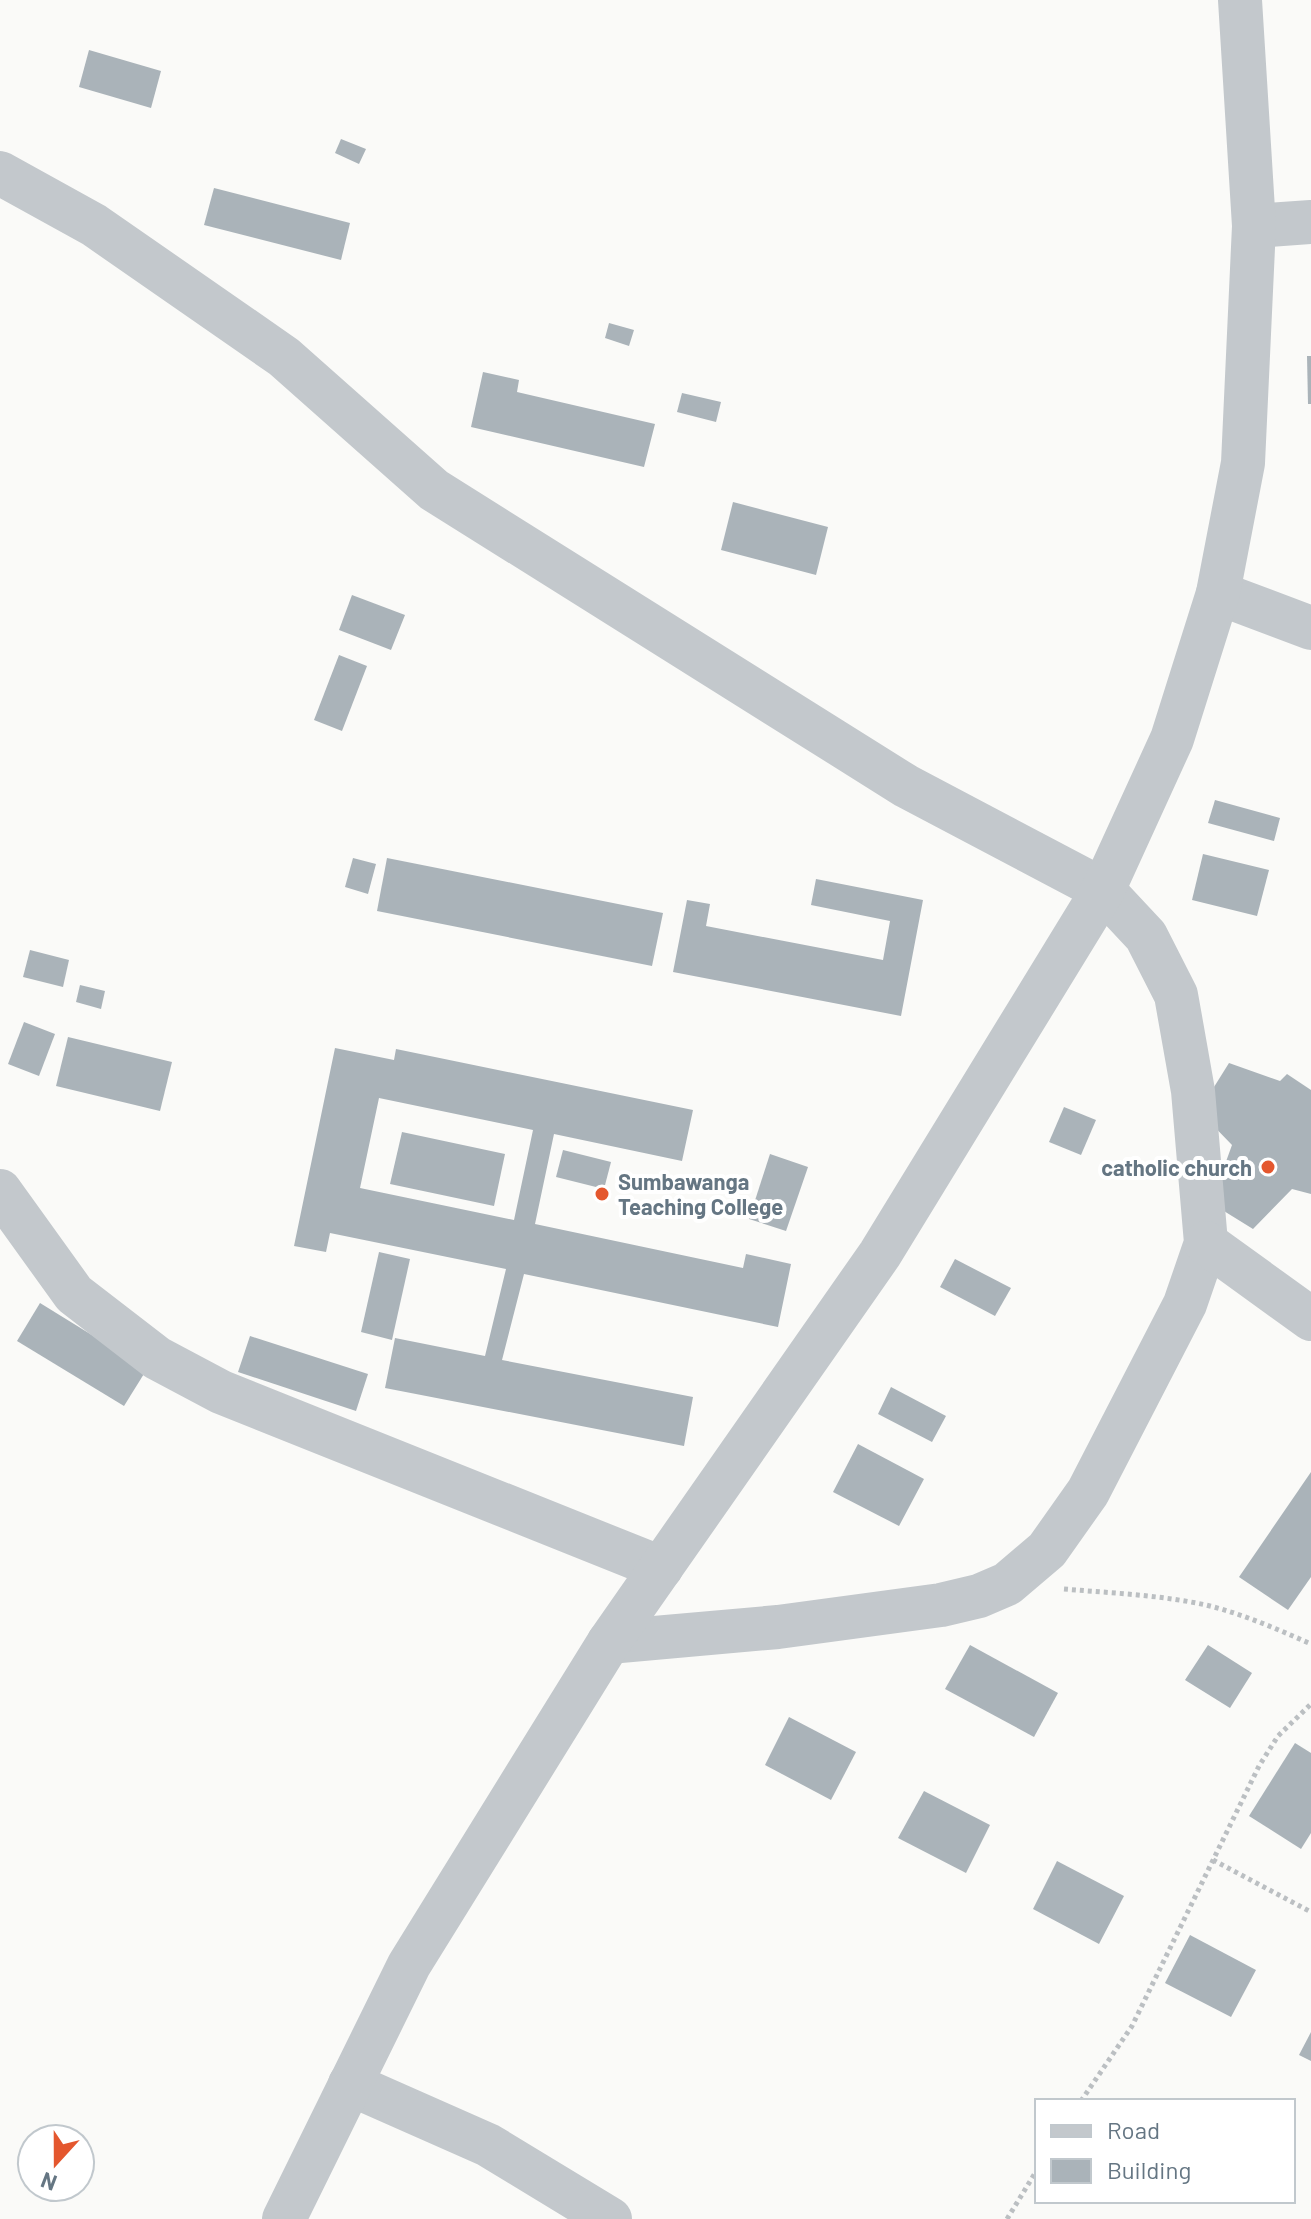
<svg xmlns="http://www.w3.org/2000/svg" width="1311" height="2219" font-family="Barlow,sans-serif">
<rect width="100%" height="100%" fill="#fafaf8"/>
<g fill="#aab3b9" fill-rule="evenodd">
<polygon points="89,50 161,71 151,108 79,87"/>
<polygon points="341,139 366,149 359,164 335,153"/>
<polygon points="214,188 350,223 341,260 204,225"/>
<polygon points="609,323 634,330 629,346 605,338"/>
<polygon points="1307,356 1311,356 1311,404 1308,404"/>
<polygon points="483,372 519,380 517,392 655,424 644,467 471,427"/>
<polygon points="682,393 721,402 716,422 677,412"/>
<polygon points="733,502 828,527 816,575 721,550"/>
<polygon points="352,595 405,615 391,650 339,630"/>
<polygon points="339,655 367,666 342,731 314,720"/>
<polygon points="1215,800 1280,818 1274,841 1208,823"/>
<polygon points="1203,854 1269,870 1257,916 1192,900"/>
<polygon points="353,858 376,864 368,894 345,887"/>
<polygon points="387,858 663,913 652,966 377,911"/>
<polygon points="816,879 923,900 901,1016 673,972 687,900 710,904 706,926 883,960 890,921 811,905"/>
<polygon points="30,950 69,960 63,987 23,977"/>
<polygon points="80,985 105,991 101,1009 76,1002"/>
<polygon points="24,1022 55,1034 39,1076 8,1064"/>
<polygon points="68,1037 172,1062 160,1111 56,1086"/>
<path d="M335 1048 394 1060 396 1049 693 1110 682 1161 554 1134 535 1224 743 1268 746 1254 791 1264 778 1327 524 1274 502 1360 693 1397 684 1446 385 1388 395 1338 485 1356 506 1269 330 1233 326 1252 294 1246ZM379 1098 533 1130 514 1220 360 1188Z"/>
<polygon points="1229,1063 1280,1081 1287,1074 1311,1090 1311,1194 1292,1189 1253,1229 1211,1203 1232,1145 1199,1111"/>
<polygon points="1064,1107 1096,1120 1081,1155 1049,1142"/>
<polygon points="402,1132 505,1154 494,1206 390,1184"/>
<polygon points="563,1150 611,1162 604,1189 556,1177"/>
<polygon points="770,1154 808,1167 786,1231 749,1219"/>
<polygon points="379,1252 410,1259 392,1340 361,1332"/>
<polygon points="955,1259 1011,1288 995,1316 940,1287"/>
<polygon points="40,1303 147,1369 124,1406 17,1341"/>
<polygon points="250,1336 368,1374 356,1411 238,1372"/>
<polygon points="891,1387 946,1416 932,1442 878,1414"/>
<polygon points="858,1444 924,1479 899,1526 833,1492"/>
<polygon points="1311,1472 1311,1577 1288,1610 1239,1577"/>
<polygon points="970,1645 1058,1693 1034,1737 945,1689"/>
<polygon points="1208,1645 1252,1673 1230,1708 1185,1680"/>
<polygon points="789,1717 856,1752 831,1800 765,1765"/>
<polygon points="1295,1743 1311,1753 1311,1833 1301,1849 1249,1816"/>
<polygon points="924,1791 990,1825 966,1873 898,1838"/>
<polygon points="1057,1861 1124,1896 1099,1944 1033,1909"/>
<polygon points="1190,1935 1256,1970 1231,2017 1165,1983"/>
<polygon points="1311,2032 1311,2061 1299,2055"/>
</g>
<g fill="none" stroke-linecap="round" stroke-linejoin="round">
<g stroke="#bbbfc2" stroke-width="5" stroke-dasharray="4 4" stroke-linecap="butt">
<path d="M1064 1589C1111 1593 1160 1595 1206 1605 1243 1614 1277 1629 1311 1644"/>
<polyline points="1213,1860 1311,1912"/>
<polyline points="1081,2101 1132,2026 1259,1766 1278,1736 1311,1704"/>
<polyline points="1007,2219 1037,2170"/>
</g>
<g stroke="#c3c8cc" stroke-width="44">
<polyline points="0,173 94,225 284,357 434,490 906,786 1103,890 1146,936 1176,995 1193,1091 1206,1243 1185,1304 1088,1492 1047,1550 1007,1584 979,1596 941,1605 778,1627 609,1642"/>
<polyline points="1254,226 1311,222"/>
<polyline points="1218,593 1311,628"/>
<polyline points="0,1191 74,1294 157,1358 221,1392 661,1568"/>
<polyline points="1206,1243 1311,1319"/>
<polyline points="350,2084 488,2145 610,2219"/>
<polyline points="284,2219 409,1965 609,1642 880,1254 1103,890 1172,739 1218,593 1243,463 1254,226 1240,0"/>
</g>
</g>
<g fill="#e4572e" stroke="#fff" stroke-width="3">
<circle cx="1268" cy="1167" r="8"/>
<circle cx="602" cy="1194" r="8"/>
</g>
<g text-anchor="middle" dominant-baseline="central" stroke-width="8" stroke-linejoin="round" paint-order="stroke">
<g font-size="22" font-weight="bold" fill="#657683" stroke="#fff" text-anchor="end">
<text x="1252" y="1167">catholic church</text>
<text x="618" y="1181" text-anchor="start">Sumbawanga<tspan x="618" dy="25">Teaching College</tspan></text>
</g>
</g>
<rect x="1035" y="2099" width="260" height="104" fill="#ffffff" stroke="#c1c8cd" stroke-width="2"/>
<rect x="1051" y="2125" width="40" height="12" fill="#c3c8cc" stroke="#c1c8cd" stroke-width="2"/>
<text x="1107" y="2139" font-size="24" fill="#657683">Road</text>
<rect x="1051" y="2159" width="40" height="24" fill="#aab3b9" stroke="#c1c8cd" stroke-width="2"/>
<text x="1107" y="2179" font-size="24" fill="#657683">Building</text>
<g transform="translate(56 2163) rotate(201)"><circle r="38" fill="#ffffff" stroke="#c1c8cd" stroke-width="2"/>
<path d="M0-6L14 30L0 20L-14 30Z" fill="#e4572e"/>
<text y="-12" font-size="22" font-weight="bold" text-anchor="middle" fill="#657683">N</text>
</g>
</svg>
